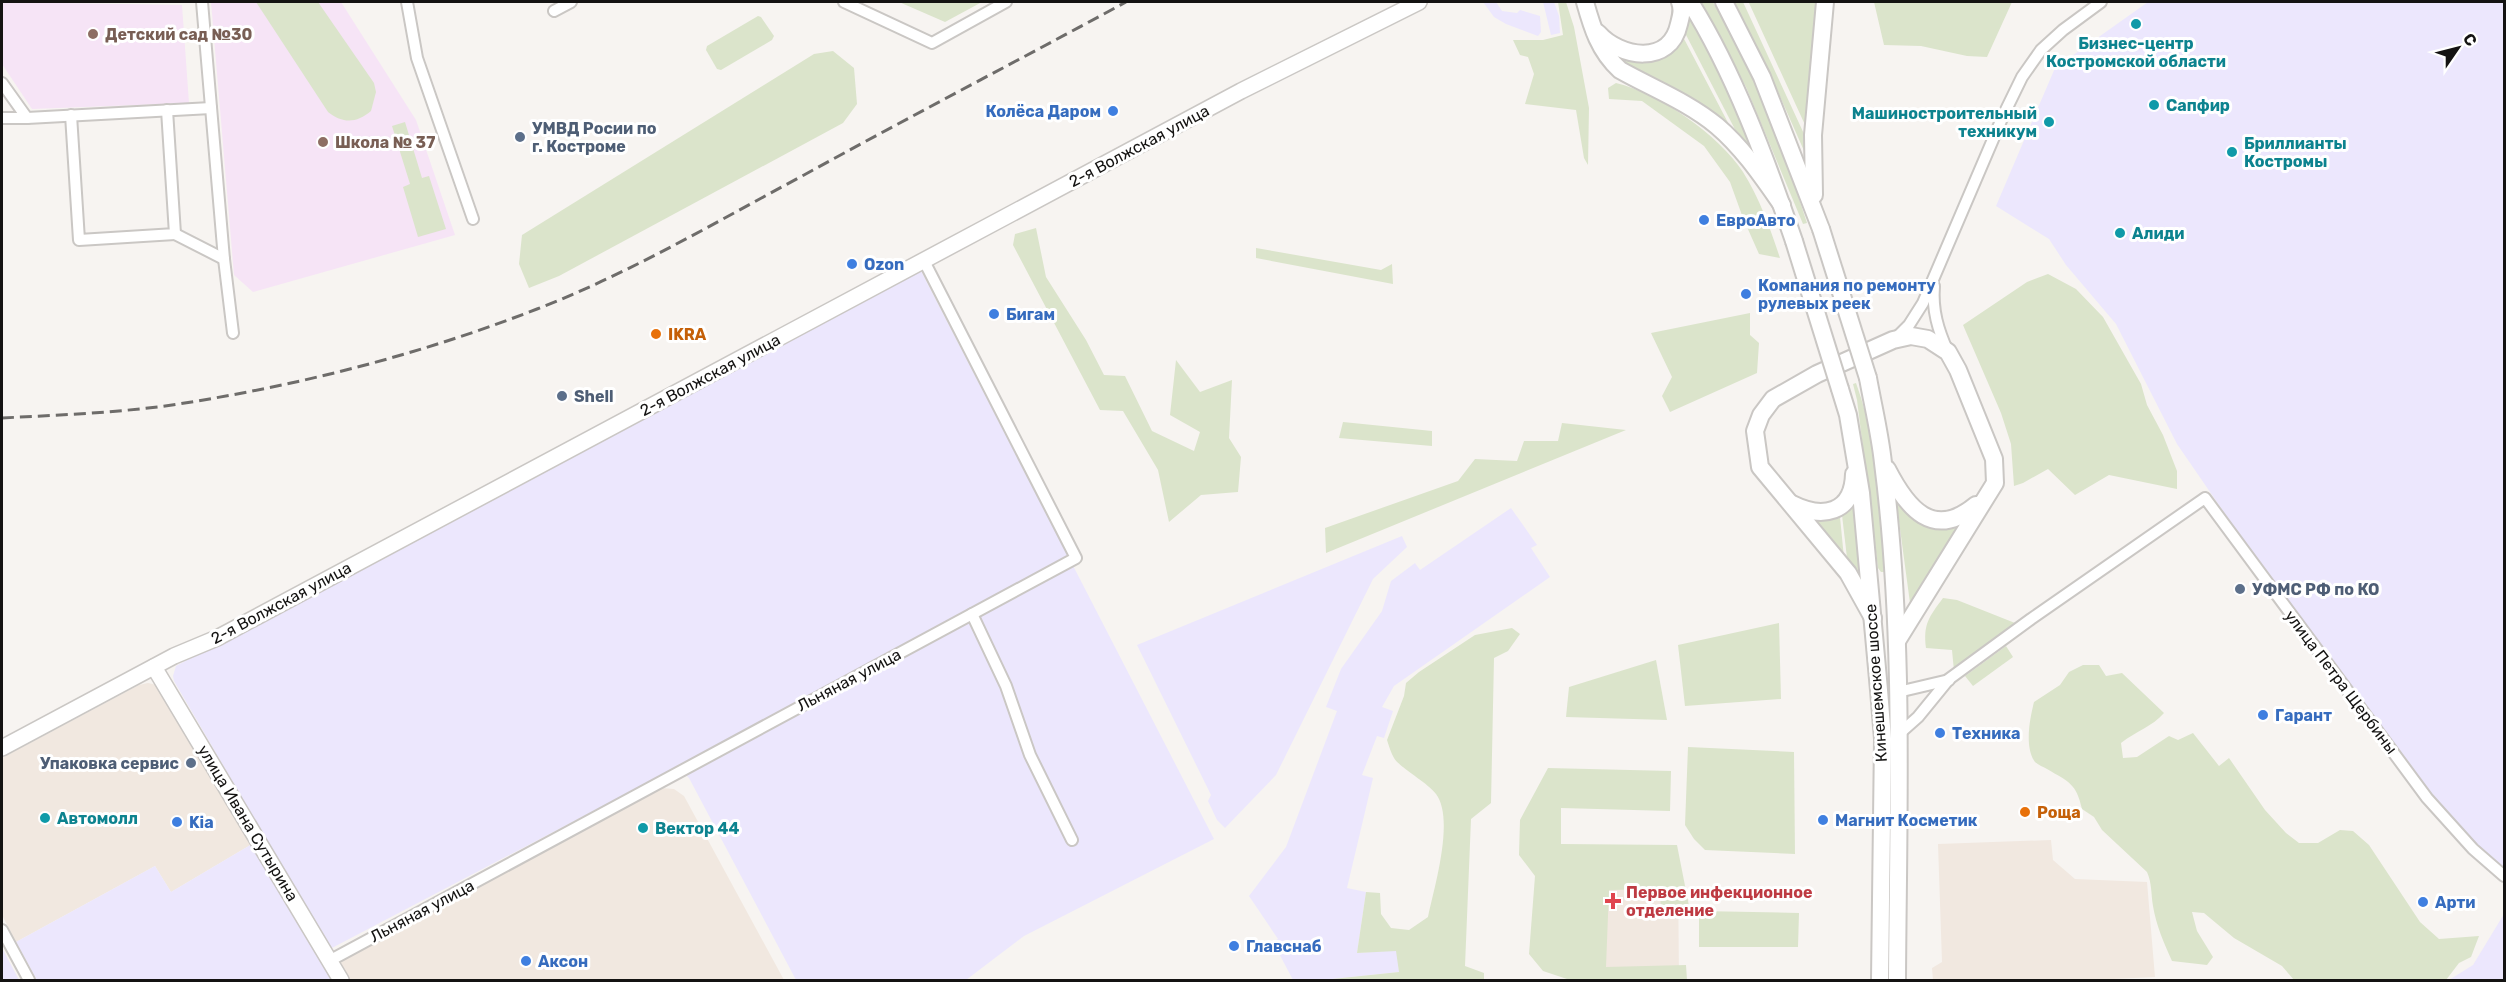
<svg xmlns="http://www.w3.org/2000/svg" width="2506" height="982" font-family="Rubik,sans-serif">
<rect width="100%" height="100%" fill="#f7f4f1"/>
<g fill="#f1e8e0">
<polygon points="148,683 157,685 252,844 171,892 155,866 16,942 2,915 2,758 139,685"/>
<polygon points="661,788 674,789 684,796 784,980 348,980 341,963 345,958"/>
<polygon points="2051,840 2053,860 2075,879 2147,882 2155,977 2093,980 1933,980 1932,968 1942,962 1938,844"/>
<polygon points="1548,872 1678,875 1679,980 1578,980"/>
</g>
<g fill="#ece7fd">
<polygon points="1483,2 1496,2 1502,11 1517,13 1520,10 1540,16 1541,32 1538,36 1506,24 1494,17"/>
<polygon points="1543,2 1554,2 1559,16 1560,33 1551,35"/>
<polygon points="2148,2 2504,2 2504,870 2476,845 2430,792 2265,572 2177,444 2116,324 2066,265 2049,239 1996,206 2055,68"/>
<polygon points="920,269 1214,839 1024,936 966,980 796,980 689,778 677,767 330,949 174,681 173,676 176,666"/>
<polygon points="1511,508 1537,545 1531,548 1550,577 1394,686 1382,707 1393,711 1384,738 1377,736 1362,775 1373,778 1347,888 1366,892 1357,953 1397,950 1399,972 1323,980 1293,980 1273,942 1278,939 1249,896 1286,847 1337,711 1326,707 1341,669 1382,611 1391,581 1415,563 1420,570"/>
<polygon points="1402,536 1407,547 1373,579 1276,775 1225,828 1217,820 1208,801 1211,795 1137,645"/>
<polygon points="252,844 333,980 37,980 16,942 155,866 171,892"/>
<polygon points="2504,914 2504,980 2449,980 2473,965"/>
<polygon points="2,948 19,980 2,980"/>
</g>
<g fill="#f6e4f6">
<polygon points="2,2 182,5 189,103 32,109 2,64"/>
<polygon points="211,2 341,2 416,120 455,235 253,292 234,275"/>
</g>
<g fill="#dbe4cb">
<path d="M256 2H318L374 83 376 92 371 111C357 123 343 124 328 112Z"/>
<polygon points="899,2 982,2 945,22"/>
<polygon points="1558,2 1566,2 1574,27 1589,108 1588,165 1584,158 1576,110 1525,104 1534,74 1528,57 1520,55 1513,40 1543,40 1563,35"/>
<path d="M1701 2H1713C1755 74 1781 143 1807 223L1803 224 1746 87Z"/>
<polygon points="1734,2 1743,2 1805,136 1805,153 1770,74"/>
<polygon points="1748,2 1818,2 1806,127 1749,3"/>
<polygon points="1874,2 2012,2 1987,57 1967,56 1921,46 1884,45"/>
<polygon points="1691,14 1715,59 1760,160 1741,141 1684,31"/>
<polygon points="758,16 761,17 774,36 772,40 721,70 717,69 706,50 707,46"/>
<polygon points="1682,35 1735,136 1629,69 1616,56 1630,58"/>
<polygon points="833,51 854,68 857,104 843,123 559,276 529,288 519,264 522,235 814,54"/>
<path d="M1616 83C1659 93 1719 135 1743 172 1760 199 1770 228 1780 258L1759 254 1743 218 1730 182 1704 146 1642 101 1609 99 1608 88Z"/>
<polygon points="405,122 422,178 429,176 446,229 418,237 403,187 410,184 392,126"/>
<polygon points="1036,228 1046,277 1086,340 1104,375 1125,376 1152,431 1194,451 1200,432 1170,415 1176,360 1200,392 1232,380 1229,438 1241,457 1238,492 1201,495 1169,522 1158,470 1123,411 1100,410 1013,245 1015,234"/>
<polygon points="1256,248 1381,270 1392,264 1393,284 1256,258"/>
<polygon points="2048,274 2076,289 2103,317 2141,384 2147,405 2163,435 2177,471 2177,489 2109,475 2075,495 2048,469 2023,483 2014,486 2011,444 2001,413 1963,325 2027,282"/>
<polygon points="1750,313 1750,335 1759,343 1757,373 1670,412 1662,396 1672,377 1651,333"/>
<path d="M1856 383C1878 443 1880 509 1886 572H1881L1878 568 1857 400 1853 384Z"/>
<polygon points="1343,422 1432,431 1432,446 1339,438"/>
<polygon points="1562,423 1626,430 1326,553 1325,528 1458,481 1475,459 1517,461 1524,441 1558,441"/>
<polygon points="1896,499 1948,527 1962,526 1910,603"/>
<polygon points="1853,505 1862,576 1847,558 1842,515"/>
<polygon points="1840,517 1844,558 1810,518 1824,520"/>
<path d="M1943 598 1957 600 2015 623 1954 671 1952 650 1926 648C1923 624 1929 617 1943 598Z"/>
<polygon points="1779,623 1781,699 1685,706 1678,645"/>
<path d="M1512 628 1520 634 1508 651 1494 658 1491 803 1471 819 1465 966 1484 973V980H1323L1399 972 1396 951 1357 953 1366 892 1380 893 1381 914 1391 928 1409 930 1428 917C1434 888 1455 819 1436 794 1427 782 1400 768 1394 758 1391 753 1389 746 1387 740L1404 696 1406 683 1419 672 1475 635Z"/>
<polygon points="2006,646 2013,657 1973,686 1965,676"/>
<polygon points="1656,660 1667,720 1566,717 1569,687"/>
<path d="M2083 665H2099L2106 676 2122 673 2164 713C2153 726 2135 732 2121 743L2123 758 2137 757 2169 736 2178 740 2193 733 2219 766 2229 758 2265 810 2286 833 2299 843H2318L2340 830 2353 831 2369 845 2420 922 2439 939 2479 936 2471 957 2459 963 2446 980H2294L2282 966 2234 938 2204 913 2192 912 2197 931 2213 957 2207 965 2172 961C2164 943 2156 925 2153 906 2151 894 2152 883 2147 872L2102 830 2094 817 2082 809C2076 783 2069 782 2047 769 2044 767 2038 765 2035 762 2024 747 2030 718 2034 702L2060 685 2069 672Z"/>
<polygon points="1688,747 1794,752 1795,854 1705,850 1694,839 1685,825"/>
<polygon points="1548,768 1671,771 1670,811 1561,808 1561,844 1677,845 1689,906 1661,912 1660,889 1609,890 1606,967 1686,965 1687,980 1570,980 1543,971 1529,954 1535,876 1519,855 1520,820"/>
<polygon points="1699,911 1799,913 1798,947 1699,947"/>
</g>
<g fill="none" stroke-linecap="round" stroke-linejoin="round">
<defs>
<g id="street">
<polyline points="202,2 224,259 233,333"/>
<polyline points="407,2 417,58 473,219"/>
<polyline points="844,2 932,43 1006,2"/>
<polyline points="554,11 571,2"/>
<polyline points="2,83 27,118 2,118"/>
<polyline points="71,115 79,240 175,234 167,110"/>
<polyline points="27,118 211,108"/>
<polyline points="175,234 224,259"/>
<path d="M1934 286C1932 310 1938 330 1948 352"/>
<polyline points="1896,338 1909,325 1923,303 2003,116 2022,77 2041,50 2063,30 2101,2"/>
<polyline points="972,614 1006,686 1030,755 1072,840"/>
<polyline points="1898,692 1949,680"/>
<polyline points="1900,733 1918,717 1949,679 2031,619 2205,498 2427,798 2473,849 2504,876"/>
<polyline points="2,930 29,980"/>
<polyline points="329,961 1076,558 924,261"/>
</g>
<g id="secondary">
<polyline points="154,667 341,980"/>
<polyline points="2,748 174,656 217,638 1241,91 1419,2"/>
</g>
<g id="primary">
<path d="M1585 2C1592 27 1599 51 1620 70 1652 88 1688 102 1717 126 1743 148 1763 178 1782 205"/>
<path d="M1690 2C1734 72 1767 162 1794 241"/>
<polyline points="1724,2 1762,77 1821,229"/>
<path d="M1598 33C1620 58 1670 66 1679 24 1681 16 1683 10 1680 2"/>
<polyline points="1814,195 1813,135 1825,2"/>
<path d="M1868 378C1873 406 1880 434 1883 463 1905 635 1898 808 1897 980"/>
<polyline points="1840,389 1848,415 1861,493 1879,690 1883,739 1880,980"/>
<path d="M1887 469C1907 508 1933 541 1976 505"/>
<path d="M1792 504C1822 519 1853 514 1854 474"/>
<polyline points="1873,618 1848,573 1760,467 1755,431 1761,415 1773,399 1817,374 1893,340 1911,336 1928,339 1948,352 1958,370 1994,459 1995,483 1897,641"/>
</g>
</defs>
<use href="#street" stroke="#cac7c4" stroke-width="14"/>
<use href="#secondary" stroke="#cac7c4" stroke-width="18"/>
<use href="#primary" stroke="#cac7c4" stroke-width="20"/>
<use href="#street" stroke="#fff" stroke-width="10"/>
<use href="#secondary" stroke="#fff" stroke-width="15"/>
<use href="#primary" stroke="#fff" stroke-width="16"/>
<path stroke="#6e6c6a" stroke-width="3" stroke-dasharray="12 6" stroke-linecap="butt" d="M2 418C58 415 115 413 172 405 297 386 419 355 537 309 630 273 716 222 804 175 911 116 1019 60 1126 2"/>
<defs>
<g id="primary-bridge">
<polyline points="1821,229 1868,378"/>
<polyline points="1794,241 1840,389"/>
</g>
</defs>
<use href="#primary-bridge" stroke="#cac7c4" stroke-width="20" stroke-linecap="butt"/>
<use href="#primary-bridge" stroke="#fff" stroke-width="16"/>
</g>
<g fill="#0f9aa8" stroke="#fff" stroke-width="2">
<circle cx="2136" cy="24" r="6"/>
<circle cx="2154" cy="105" r="6"/>
<circle cx="2049" cy="122" r="6"/>
<circle cx="2232" cy="152" r="6"/>
<circle cx="2120" cy="233" r="6"/>
<circle cx="45" cy="818" r="6"/>
<circle cx="643" cy="828" r="6"/>
</g>
<g fill="#8d6e63" stroke="#fff" stroke-width="2">
<circle cx="93" cy="34" r="6"/>
<circle cx="323" cy="142" r="6"/>
</g>
<g fill="#3f7fe0" stroke="#fff" stroke-width="2">
<circle cx="1113" cy="111" r="6"/>
<circle cx="1704" cy="220" r="6"/>
<circle cx="852" cy="264" r="6"/>
<circle cx="1746" cy="294" r="6"/>
<circle cx="994" cy="314" r="6"/>
<circle cx="2263" cy="715" r="6"/>
<circle cx="1940" cy="733" r="6"/>
<circle cx="1823" cy="820" r="6"/>
<circle cx="177" cy="822" r="6"/>
<circle cx="2423" cy="902" r="6"/>
<circle cx="1234" cy="946" r="6"/>
<circle cx="526" cy="961" r="6"/>
</g>
<g fill="#5c6f8a" stroke="#fff" stroke-width="2">
<circle cx="520" cy="137" r="6"/>
<circle cx="562" cy="396" r="6"/>
<circle cx="2240" cy="589" r="6"/>
<circle cx="191" cy="763" r="6"/>
</g>
<g fill="#e8710a" stroke="#fff" stroke-width="2">
<circle cx="656" cy="334" r="6"/>
<circle cx="2025" cy="812" r="6"/>
</g>
<path fill="#e0444e" stroke="#fff" stroke-width="2" d="M1610 892h6v6h6v6h-6v6h-6v-6h-6v-6h6z"/>
<g text-anchor="middle" dominant-baseline="central" stroke-width="6" stroke-linejoin="round" paint-order="stroke">
<g font-size="16" font-weight="bold" fill="#785e54" stroke="#fff" text-anchor="start">
<text x="105" y="34">Детский сад №30</text>
<text x="335" y="142">Школа № 37</text>
</g>
<g font-size="16" font-weight="bold" fill="#0d838f" stroke="#fff" text-anchor="start">
<text x="2136" y="43" text-anchor="middle">Бизнес-центр<tspan x="2136" dy="18">Костромской области</tspan></text>
<text x="2166" y="105">Сапфир</text>
<text x="2037" y="113" text-anchor="end">Машиностроительный<tspan x="2037" dy="18">техникум</tspan></text>
<text x="2244" y="143">Бриллианты<tspan x="2244" dy="18">Костромы</tspan></text>
<text x="2132" y="233">Алиди</text>
<text x="57" y="818">Автомолл</text>
<text x="655" y="828">Вектор 44</text>
</g>
<g font-size="16" font-weight="bold" fill="#366cbe" stroke="#fff" text-anchor="start">
<text x="1101" y="111" text-anchor="end">Колёса Даром</text>
<text x="1716" y="220">ЕвроАвто</text>
<text x="864" y="264">Ozon</text>
<text x="1758" y="285">Компания по ремонту<tspan x="1758" dy="18">рулевых реек</tspan></text>
<text x="1006" y="314">Бигам</text>
<text x="2275" y="715">Гарант</text>
<text x="1952" y="733">Техника</text>
<text x="1835" y="820">Магнит Косметик</text>
<text x="189" y="822">Kia</text>
<text x="2435" y="902">Арти</text>
<text x="1246" y="946">Главснаб</text>
<text x="538" y="961">Аксон</text>
</g>
<g font-size="16" font-weight="bold" fill="#4e5e75" stroke="#fff" text-anchor="start">
<text x="532" y="128">УМВД Росии по<tspan x="532" dy="18">г. Костроме</tspan></text>
<text x="574" y="396">Shell</text>
<text x="2252" y="589">УФМС РФ по КО</text>
<text x="179" y="763" text-anchor="end">Упаковка сервис</text>
</g>
<g font-size="16" fill="#141312" stroke="#fff">
<text transform="translate(1139 146) rotate(-28)">2-я Волжская улица</text>
<text transform="translate(710 375) rotate(-28)">2-я Волжская улица</text>
<text transform="translate(281 603) rotate(-28)">2-я Волжская улица</text>
<text transform="translate(849 680) rotate(-28)">Льняная улица</text>
<text transform="translate(2341 682) rotate(53)">улица Петра Щербины</text>
<text transform="translate(1876 683) rotate(-94)">Кинешемское шоссе</text>
<text transform="translate(248 823) rotate(59)">улица Ивана Сутырина</text>
<text transform="translate(422 911) rotate(-28)">Льняная улица</text>
</g>
<g font-size="16" font-weight="bold" fill="#c56008" stroke="#fff" text-anchor="start">
<text x="668" y="334">IKRA</text>
<text x="2037" y="812">Роща</text>
</g>
<g font-size="16" font-weight="bold" fill="#be3a42" stroke="#fff" text-anchor="start">
<text x="1626" y="892">Первое инфекционное<tspan x="1626" dy="18">отделение</tspan></text>
</g>
</g>
<rect width="2506" height="982" fill="none" stroke="#141312" stroke-width="6"/>
<g transform="translate(2458 48) rotate(55)" stroke="#ffffff" stroke-width="4.5" paint-order="stroke">
<path d="M0-4.5L10 22L0 15L-10 22Z" fill="#141312"/>
<text y="-9" font-size="16" font-weight="bold" text-anchor="middle" fill="#141312">С</text>
</g>
</svg>
